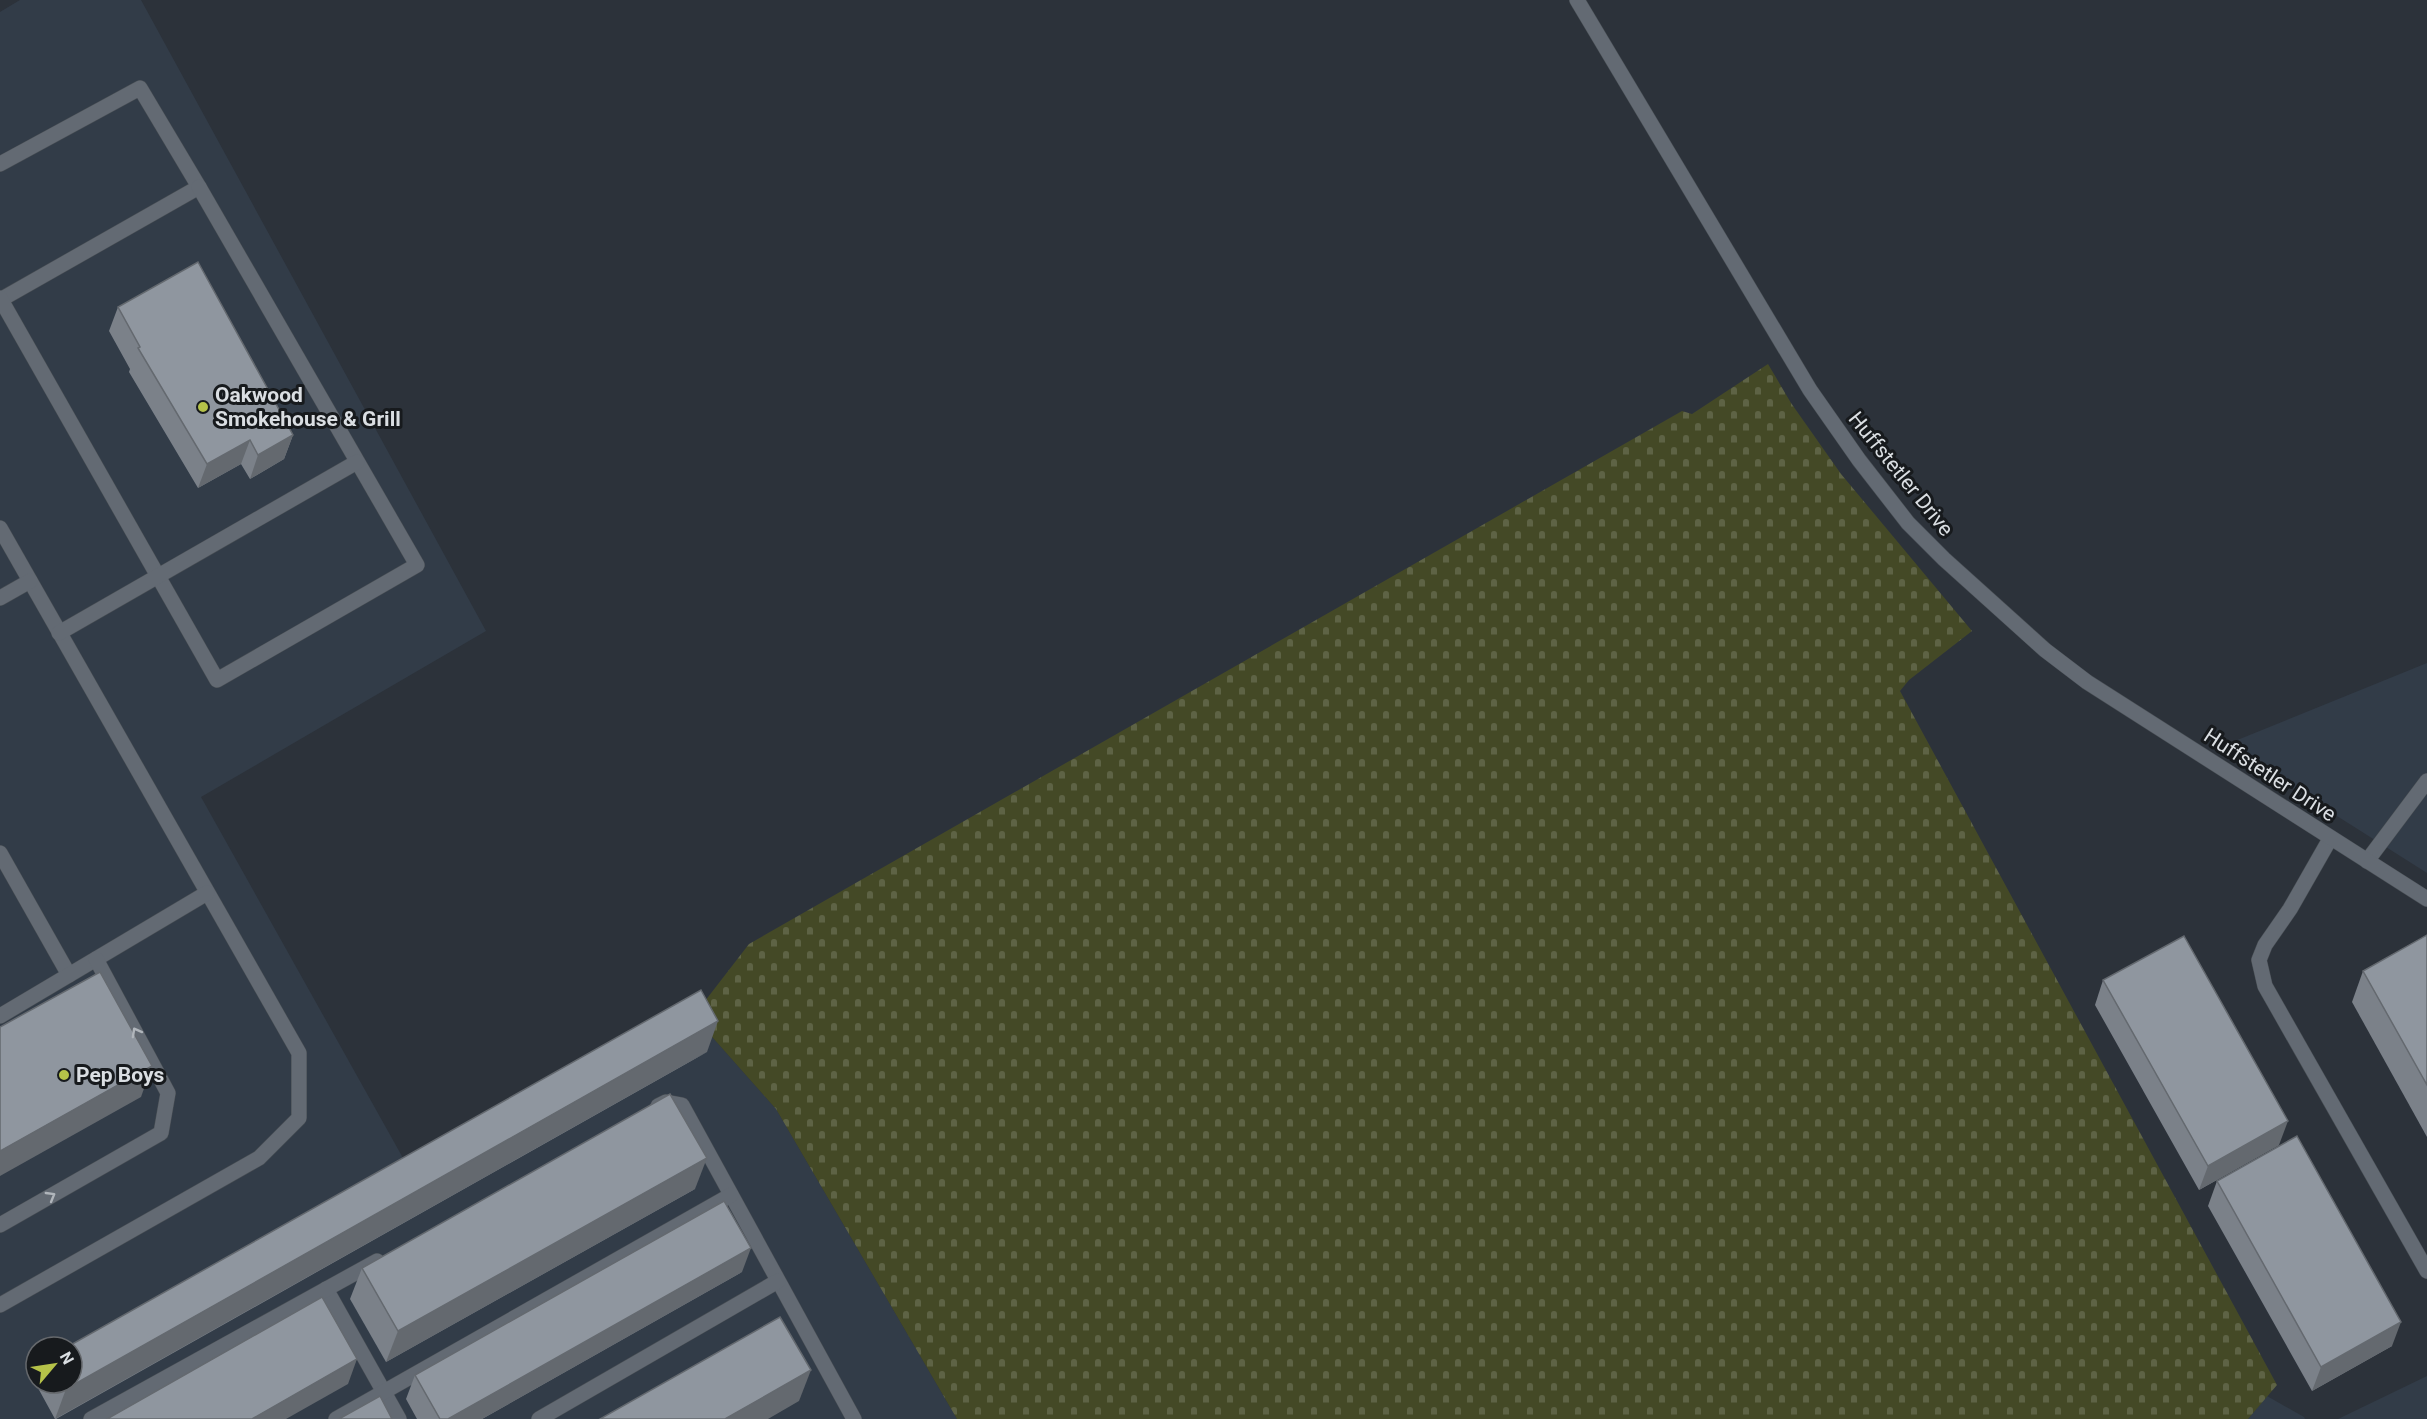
<svg xmlns="http://www.w3.org/2000/svg" width="2427" height="1419" font-family="Roboto,sans-serif">
<defs>
<pattern id="cemetery-stones" width="16" height="16" patternUnits="userSpaceOnUse" patternTransform="scale(1.5)"><rect width="16" height="16" fill="#444926"/><path d="M2 7V4a2 2 0 0 1 4 0v3zM10 15v-3a2 2 0 0 1 4 0v3z" fill="#5e6345"/></pattern>
</defs>
<rect width="100%" height="100%" fill="#2c323a"/>
<g fill="#323c48" fill-rule="evenodd">
<path d="M20 0H141L486 631 201 797 403 1158 698 1021 776 1109 957 1419H0V12ZM36 1347H72V1383H36Z"/>
<polygon points="2427,663 2427,873 2225,745"/>
<polygon points="2427,1376 2427,1419 2338,1419"/>
<polygon points="2267,1396 2304,1417 2305,1419 2248,1419"/>
</g>
<polygon fill="url(#cemetery-stones)" points="1768,364 1791,403 1841,474 1972,631 1909,680 1900,691 2277,1385 2248,1419 957,1419 776,1109 698,1021 688,1023 749,944 1682,411 1692,414"/>
<g fill="none" stroke-linecap="round" stroke-linejoin="round">
<defs>
<g id="lane">
<polyline points="0,164 140,88 199,187 0,300"/>
<polyline points="0,298 217,680 417,565 199,187"/>
<polyline points="0,528 299,1053 299,1118 259,1158 0,1305"/>
<polyline points="0,598 30,581"/>
<polyline points="59,633 357,462"/>
<polyline points="2330,839 2290,909 2265,945 2259,960 2265,986 2427,1271"/>
<polyline points="0,853 69,975"/>
<polyline points="2367,861 2427,781"/>
<polyline points="0,1016 207,893"/>
<polyline points="658,1106 666,1102 682,1105 854,1419"/>
<polyline points="0,1225 161,1133 168,1093 96,959"/>
<polyline points="326,1289 399,1419"/>
<polyline points="91,1419 377,1261"/>
<polyline points="336,1419 731,1195"/>
<polyline points="539,1419 778,1281"/>
</g>
<polyline id="secondary" points="1577,0 1810,390 1859,460 1908,523 1944,559 2045,650 2087,682 2427,899"/>
</defs>
<use href="#lane" stroke="#474d53" stroke-width="16"/>
<use href="#secondary" stroke="#474d53" stroke-width="16"/>
<use href="#lane" stroke="#636a73" stroke-width="15"/>
<use href="#secondary" stroke="#636a73" stroke-width="15"/>
</g>
<g fill="#7b8189">
<polygon points="118,307 293,435 284,459 250,479 241,464 198,488 129,372 130,369 109,331"/>
<polygon points="2427,935 2427,1137 2352,1002 2363,971"/>
<polygon points="2103,980 2279,1145 2199,1190 2095,1005"/>
<polygon points="707,1052 56,1419 55,1419 38,1388 40,1383 72,1383"/>
<polygon points="2217,1181 2392,1346 2312,1391 2208,1206"/>
<polygon points="695,1189 386,1362 350,1299 362,1268"/>
<polygon points="742,1272 482,1419 417,1419 406,1399 415,1375"/>
</g>
<g fill="#64696f">
<polygon points="293,435 284,459 250,479 258,455"/>
<polygon points="250,440 241,464 198,488 207,464"/>
<polygon points="718,1021 707,1052 55,1419 66,1389"/>
<polygon points="152,1066 141,1097 0,1176 0,1151"/>
<polygon points="2288,1121 2279,1145 2199,1190 2208,1166"/>
<polygon points="707,1158 695,1189 386,1362 398,1331"/>
<polygon points="751,1248 742,1272 482,1419 448,1419"/>
<polygon points="2401,1322 2392,1346 2312,1391 2321,1367"/>
<polygon points="357,1359 348,1384 286,1419 252,1419"/>
<polygon points="811,1370 799,1401 768,1419 725,1419"/>
</g>
<g fill="#8f969f" stroke="#64696f" stroke-width="1.5">
<polygon points="198,262 293,435 258,455 250,440 207,464 138,348 140,347 118,307"/>
<polygon points="2427,935 2427,1085 2363,971"/>
<polygon points="2184,936 2288,1121 2208,1166 2103,980"/>
<polygon points="100,972 152,1066 0,1151 0,1027"/>
<polygon points="701,990 718,1021 66,1389 63,1383 72,1383 72,1347 67,1347"/>
<polygon points="670,1094 707,1158 398,1331 362,1268"/>
<polygon points="2297,1136 2401,1322 2321,1367 2217,1181"/>
<polygon points="724,1201 751,1248 448,1419 440,1419 415,1375"/>
<polygon points="322,1297 357,1359 252,1419 107,1419"/>
<polygon points="780,1317 811,1370 725,1419 600,1419"/>
<polygon points="380,1396 392,1419 339,1419"/>
</g>
<defs><path id="oneway-chevron" d="M-2-3.5L2.5 0L-2 3.5" fill="none" stroke-width="1.6" stroke-linecap="round" stroke-linejoin="round" transform="scale(1.5)"/></defs>
<g stroke="#b0b5bb">
<use href="#oneway-chevron" transform="translate(136 1032) rotate(-119)"/>
<use href="#oneway-chevron" transform="translate(51 1196) rotate(-30)"/>
</g>
<g fill="#b5c249" stroke="#171a1d" stroke-width="2">
<circle cx="203" cy="407" r="6"/>
<circle cx="64" cy="1075" r="6"/>
</g>
<g text-anchor="middle" dominant-baseline="central" stroke-width="6" stroke-linejoin="round" paint-order="stroke">
<g font-size="21" font-weight="bold" fill="#dadee2" stroke="#171a1d" text-anchor="start">
<text x="215" y="395">Oakwood<tspan x="215" dy="24">Smokehouse &amp; Grill</tspan></text>
<text x="76" y="1075">Pep Boys</text>
</g>
<g font-size="21" fill="#dadee2" stroke="#171a1d">
<text transform="translate(1901 474) rotate(51)">Huffstetler Drive</text>
<text transform="translate(2270 775) rotate(33)">Huffstetler Drive</text>
</g>
</g>
<g transform="translate(54 1365) rotate(61)"><circle r="28" fill="#171a1d" stroke="#65686c" stroke-width="1.5"/>
<path d="M0-4.5L10 22L0 15L-10 22Z" fill="#b5c249"/>
<text y="-9" font-size="16" font-weight="bold" text-anchor="middle" fill="#dadee2">N</text>
</g>
</svg>
